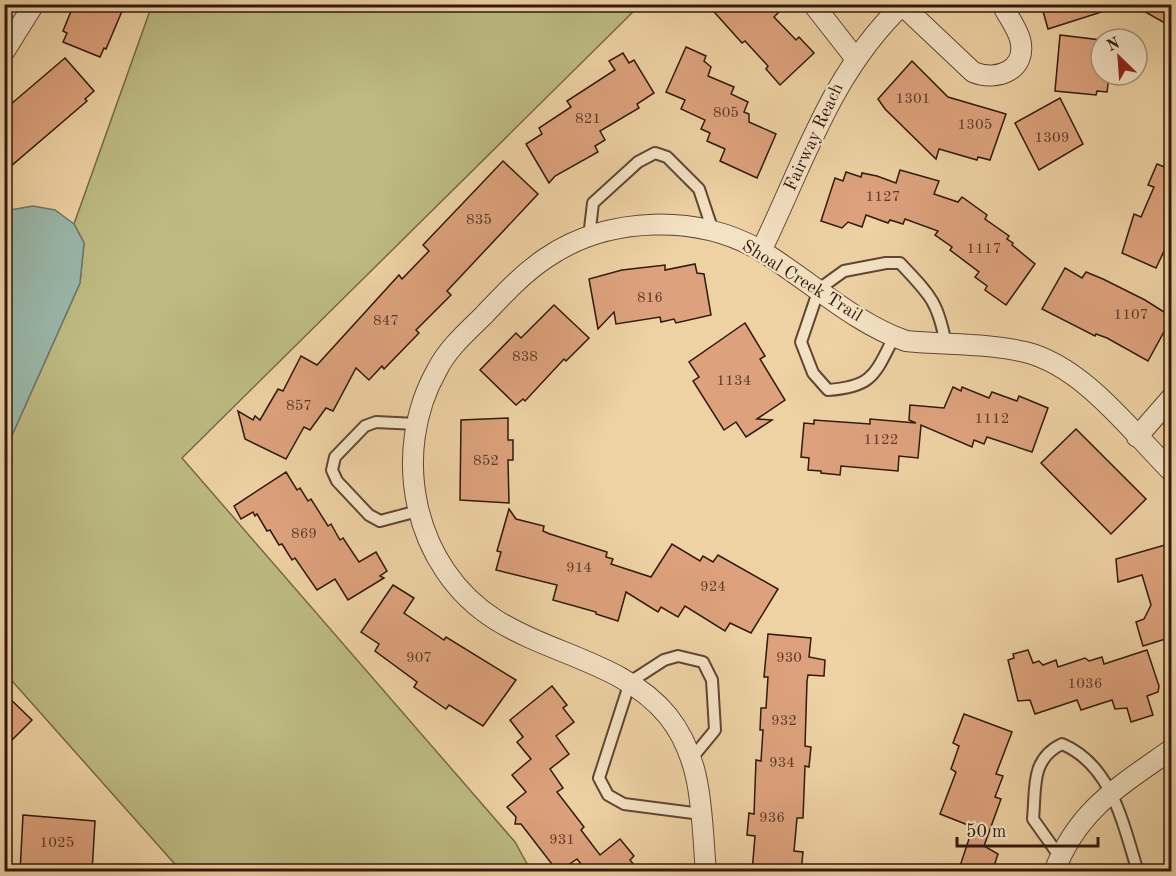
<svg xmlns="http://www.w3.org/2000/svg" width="1176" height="876" font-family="'Old Standard TT',serif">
<rect width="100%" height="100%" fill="#eed2a4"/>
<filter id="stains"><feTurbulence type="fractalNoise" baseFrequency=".00333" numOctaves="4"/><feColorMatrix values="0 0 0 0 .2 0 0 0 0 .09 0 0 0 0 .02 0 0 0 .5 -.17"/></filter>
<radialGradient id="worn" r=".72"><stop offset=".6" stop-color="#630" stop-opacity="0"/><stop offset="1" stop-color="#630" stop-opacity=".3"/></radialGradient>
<polygon fill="#bdba82" stroke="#776948" stroke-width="1.5" points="152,5 640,5 182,458 515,842 531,871 181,871 5,673 5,451 80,283 84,243 74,224"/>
<polygon fill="#99b7a9" stroke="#6f776b" stroke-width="1.5" points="33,206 55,210 74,224 84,243 80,283 5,451 5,211"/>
<g fill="#dda27d" stroke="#31180e" stroke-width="1.5">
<polygon points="74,4 125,4 106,49 104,48 100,57 63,42 67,33 63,31"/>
<polygon points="707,4 772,4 779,12 774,17 796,40 799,37 814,53 780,85 766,69 768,66 745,41 742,43"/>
<polygon points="1041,4 1114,4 1114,8 1048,29"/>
<polygon points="1131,4 1172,4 1172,27"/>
<polygon points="1060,35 1101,40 1101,75 1109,76 1107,92 1097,91 1096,95 1055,91"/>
<polygon points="686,47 706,56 704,61 711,67 708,76 734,87 731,94 748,102 744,112 749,114 749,122 776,134 757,178 720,161 725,149 707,141 710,133 701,129 705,120 681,109 685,100 666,92"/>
<polygon points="623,53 629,63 634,60 654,93 637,104 639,108 600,131 605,140 595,146 598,152 555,176 549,183 526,144 542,134 539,128 571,107 567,101 615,70 609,61"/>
<polygon points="65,58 94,91 85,99 87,101 4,172 4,110"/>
<polygon points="912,61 948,97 1006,114 990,160 978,157 977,160 939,149 936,159 885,109 878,99"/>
<polygon points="1060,98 1083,144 1039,170 1015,123"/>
<polygon points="503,161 538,194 447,291 451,295 416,330 419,333 384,369 382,366 369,380 356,368 333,411 326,408 310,430 304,427 286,459 245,439 238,411 253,420 255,416 260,420 278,389 283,391 301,356 317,365 399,275 402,279 429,251 423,245"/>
<polygon points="1157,164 1172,170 1172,252 1165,249 1156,268 1122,253 1134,214 1141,217 1154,187 1148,185"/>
<polygon points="900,170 939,181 934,194 958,202 962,197 987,215 985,219 1009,236 1007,239 1013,243 1012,245 1035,264 1006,305 985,290 987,286 975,277 979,272 950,250 952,247 935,235 938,231 905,219 903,224 890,220 888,223 866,215 862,227 848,222 842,228 821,221 835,178 843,181 846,172 861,177 862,173 877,176 896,183"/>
<polygon points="695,264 697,273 704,274 711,315 676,323 674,319 661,322 660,317 616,324 614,312 598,329 589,279 622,270 665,265 665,270"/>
<polygon points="1065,268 1082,278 1086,272 1103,279 1145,300 1172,317 1148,361 1107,338 1096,334 1095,336 1042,309"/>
<polygon points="554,305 589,338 566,361 564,359 525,401 523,399 516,405 480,370 516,333 521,338"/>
<polygon points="745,323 765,356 760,359 785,400 757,419 772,420 746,437 736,422 724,430 693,381 699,377 689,362"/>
<polygon points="953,387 961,391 962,387 989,398 992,392 1017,401 1019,396 1048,408 1032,452 987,437 984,444 974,440 972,447 921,425 918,458 899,456 898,471 841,466 840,475 821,473 821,471 808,470 809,458 801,457 804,423 814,424 814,420 870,424 870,419 916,423 909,420 910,405 944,408"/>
<polygon points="508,418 508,440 513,440 513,460 508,460 509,503 460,500 461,420"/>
<polygon points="1076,429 1146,499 1111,534 1041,463"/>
<polygon points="286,472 297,490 300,488 308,501 311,499 328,526 331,524 340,540 343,538 359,562 376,552 387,571 380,576 384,578 348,600 335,579 317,590 295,558 292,560 282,544 279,545 270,530 267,531 257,514 255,516 253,512 241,519 234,506"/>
<polygon points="509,509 516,519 544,526 543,531 550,534 607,552 606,557 613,559 611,564 651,577 672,544 700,561 703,556 713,562 718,555 778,589 751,633 730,623 725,631 685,606 678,617 661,607 658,612 626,592 618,621 596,614 596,612 553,600 557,585 496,570 501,552 497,551"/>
<polygon points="1172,543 1172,637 1143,646 1136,622 1144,619 1151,605 1142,575 1118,582 1116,559"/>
<polygon points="393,585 414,598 404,613 444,640 446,637 516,680 483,726 449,705 446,709 414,687 417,682 375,651 379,644 361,632"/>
<polygon points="768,634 811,638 809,657 825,660 824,676 808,675 807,681 805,746 811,747 809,767 805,766 803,818 797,818 794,851 803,852 801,872 752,872 755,836 747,835 749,813 754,814 756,760 761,761 763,730 760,730 761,708 766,708 768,677 764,677"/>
<polygon points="1028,650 1033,663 1039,661 1043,665 1056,660 1058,667 1085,658 1089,661 1102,657 1104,664 1147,650 1159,686 1158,692 1147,696 1153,715 1131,722 1127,708 1115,709 1112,700 1081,710 1077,700 1035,714 1030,700 1018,701 1008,660 1014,658 1013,654"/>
<polygon points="552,686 567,705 563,708 574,722 556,736 569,754 550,769 563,788 557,792 584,827 581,830 600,855 620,839 634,856 630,860 640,872 579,872 584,868 577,859 558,872 521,824 515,824 516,817 507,807 526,792 512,775 531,759 517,742 523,737 510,720"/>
<polygon points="4,693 32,720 4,748"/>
<polygon points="964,714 1012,732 996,774 1003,776 995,797 1001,799 984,846 998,854 992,872 958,872 973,827 940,814 956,772 951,769 959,746 953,743"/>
<polygon points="23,815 95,821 92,872 20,872"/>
</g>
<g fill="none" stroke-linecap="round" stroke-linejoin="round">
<defs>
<g id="service">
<polyline points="589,237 593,203 638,162 655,153 667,157 699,189 713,231"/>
<path d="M894 337C875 374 873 387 828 390L813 373 801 342 819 289 844 271 886 263H900C930 295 938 301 946 345"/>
<polyline points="416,424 376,422 365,426 335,457 332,470 337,481 369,515 380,521 418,511"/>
<polyline points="692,758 715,730 712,680 703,662 678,656 664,660 630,682 599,778 608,795 624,804 701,814"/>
<path d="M1060 857 1033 819C1036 789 1030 759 1062 744 1112 765 1123 824 1138 872"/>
</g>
<g id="minor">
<polyline points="813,4 856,59"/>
<path d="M902 5 973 72C997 82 1028 70 1020 39 1017 28 1007 15 1002 4"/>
<polyline points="4,52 34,4"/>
<path d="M761 251C804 163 830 74 903 4"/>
<polyline points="1137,437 1172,397"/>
<path d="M706 872C701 817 704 761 668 716 626 664 552 655 496 620 413 568 390 453 437 370 448 348 467 332 484 315 503 295 522 274 546 258 607 216 699 213 763 252 810 281 854 323 906 341 945 345 987 343 1025 352 1083 366 1130 430 1172 472"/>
<path d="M1054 872C1078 809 1120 786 1172 749"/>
</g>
</defs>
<use href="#service" stroke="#604634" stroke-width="14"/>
<use href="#minor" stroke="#604634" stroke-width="22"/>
<use href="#service" stroke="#f4e2c4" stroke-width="10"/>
<use href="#minor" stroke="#f4e2c4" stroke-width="20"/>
</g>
<g text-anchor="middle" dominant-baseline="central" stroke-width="4.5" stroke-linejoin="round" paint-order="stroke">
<g font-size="15" fill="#5c3a2a">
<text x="913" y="99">1301</text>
<text x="726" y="113">805</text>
<text x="588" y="119">821</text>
<text x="975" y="125">1305</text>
<text x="1052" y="138">1309</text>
<text x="883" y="197">1127</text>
<text x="479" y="220">835</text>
<text x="984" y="249">1117</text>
<text x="650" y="298">816</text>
<text x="1131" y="315">1107</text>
<text x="386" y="321">847</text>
<text x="525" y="357">838</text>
<text x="734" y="381">1134</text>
<text x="299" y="406">857</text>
<text x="992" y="419">1112</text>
<text x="881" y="440">1122</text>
<text x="486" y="461">852</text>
<text x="304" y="534">869</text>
<text x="579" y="568">914</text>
<text x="713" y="587">924</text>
<text x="419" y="658">907</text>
<text x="789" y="658">930</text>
<text x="1085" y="684">1036</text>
<text x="784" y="721">932</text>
<text x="782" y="763">934</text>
<text x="772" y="818">936</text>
<text x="562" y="840">931</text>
<text x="57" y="843">1025</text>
</g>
<g font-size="18" fill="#31180e" stroke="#f4e2c4">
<text transform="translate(814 137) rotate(-65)">Fairway Reach</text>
<text transform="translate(802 281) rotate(32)">Shoal Creek Trail</text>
</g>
</g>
<rect width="1176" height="876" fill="none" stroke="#eed2a4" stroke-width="24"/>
<rect x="6" y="6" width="1164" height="864" fill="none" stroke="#31180e" stroke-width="3"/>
<rect x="12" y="12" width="1152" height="852" fill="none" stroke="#31180e" stroke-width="1.5"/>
<g transform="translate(1119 57) rotate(335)"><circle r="28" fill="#f4e2c4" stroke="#a6917b" stroke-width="1.5"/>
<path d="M0-4.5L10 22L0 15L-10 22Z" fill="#8f2418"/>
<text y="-9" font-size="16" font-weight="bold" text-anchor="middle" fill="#31180e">N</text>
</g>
<path d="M957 837v9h141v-9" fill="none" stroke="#31180e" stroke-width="3"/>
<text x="966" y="837" font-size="18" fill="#31180e" stroke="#f4e2c4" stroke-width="4.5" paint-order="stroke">50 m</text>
<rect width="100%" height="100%" filter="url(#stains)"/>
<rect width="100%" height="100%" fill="url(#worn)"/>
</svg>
